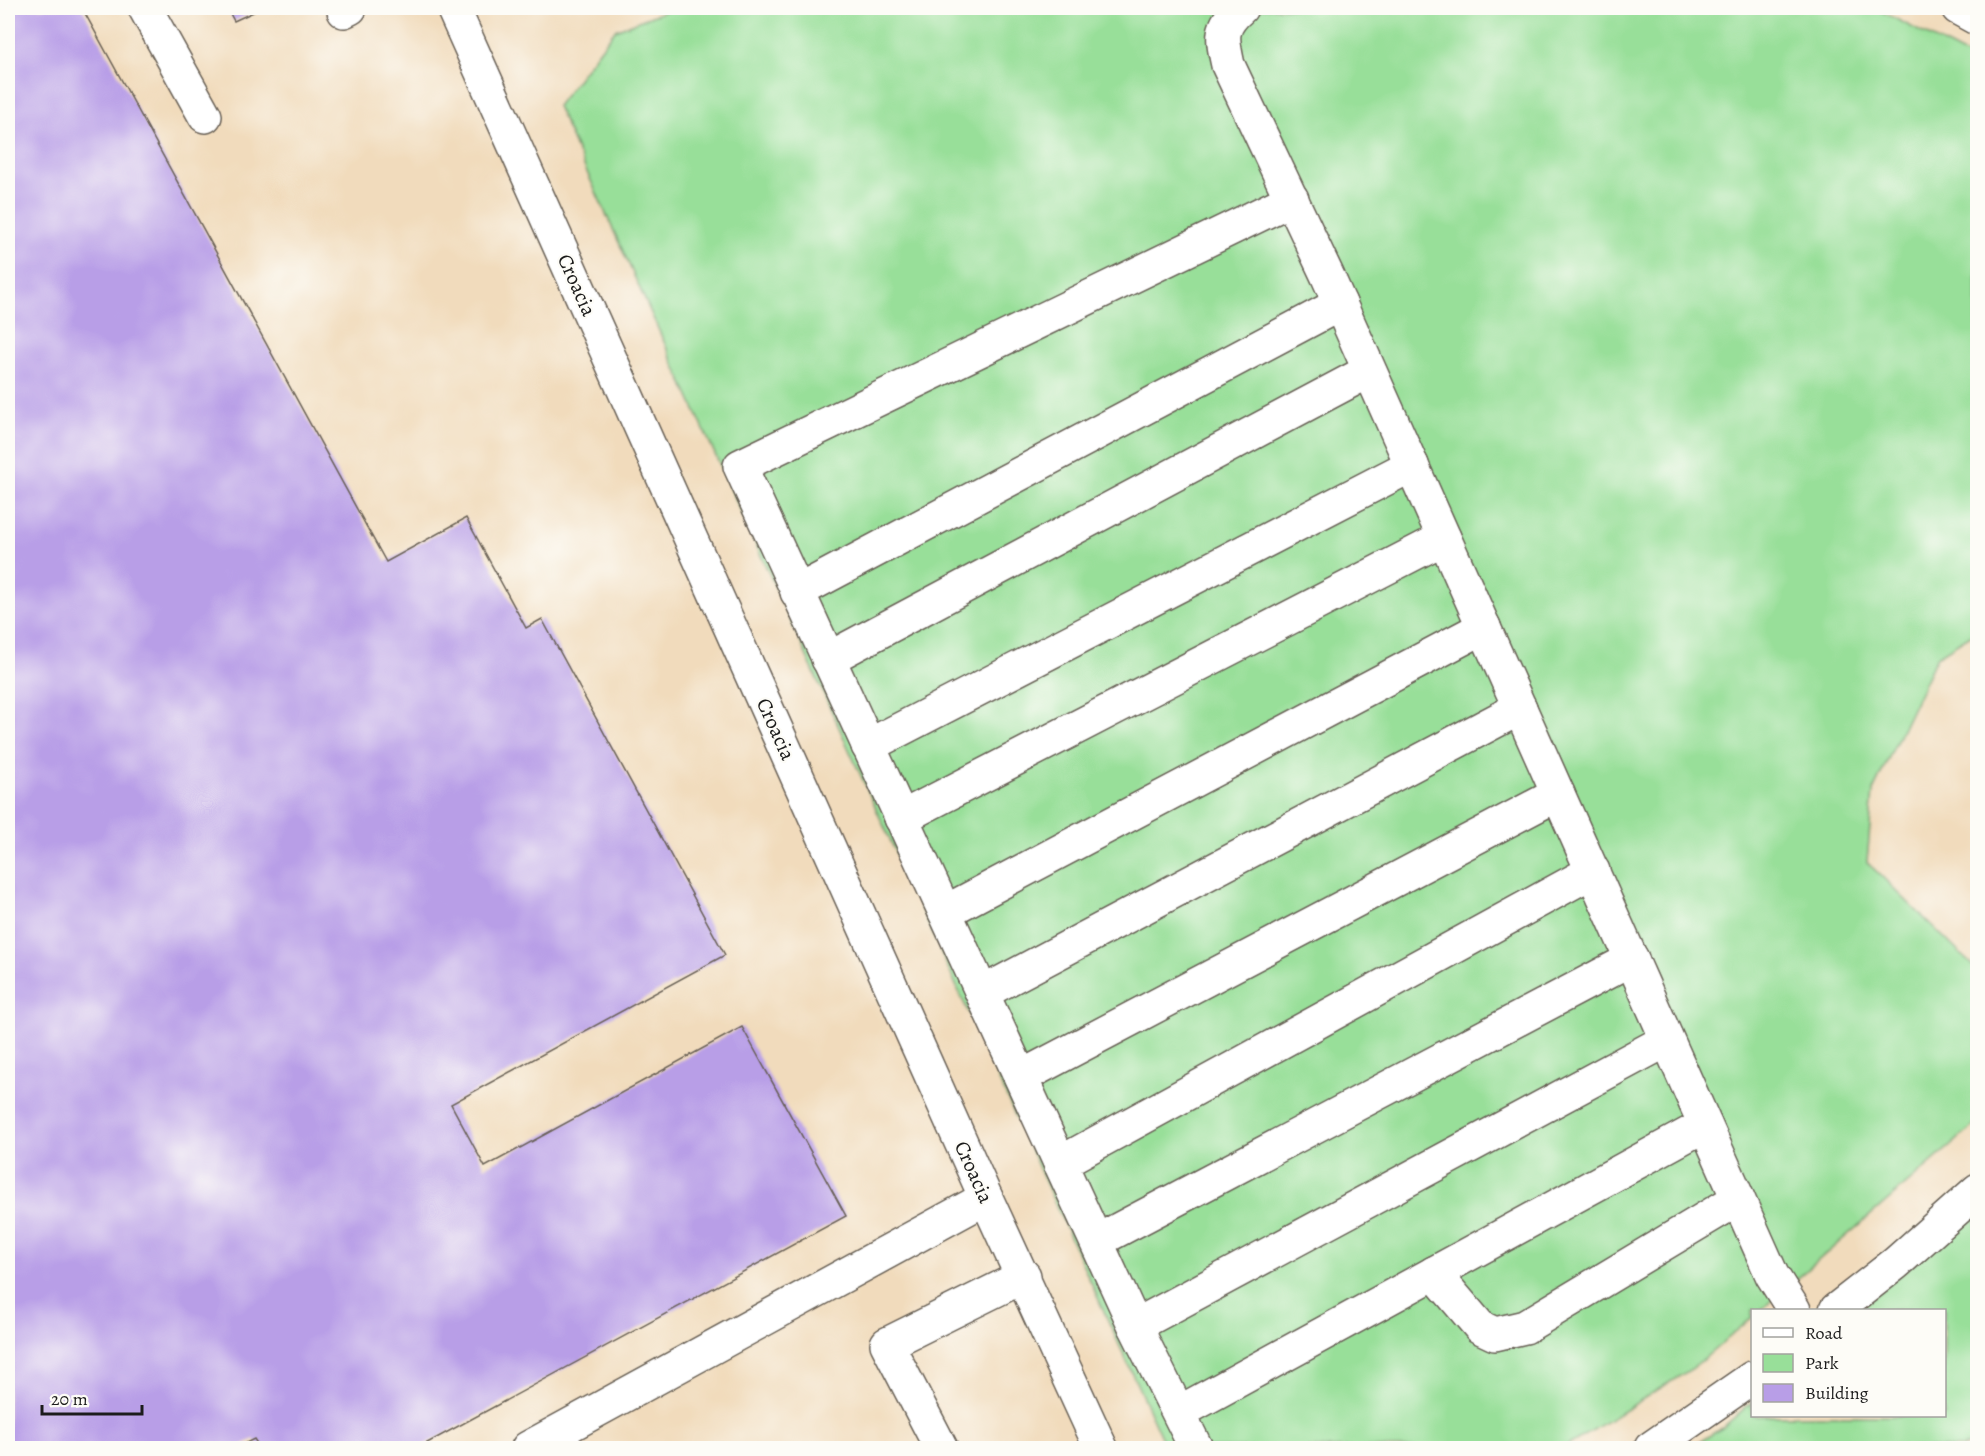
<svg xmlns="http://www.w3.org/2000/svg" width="1985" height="1456" font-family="Alegreya,serif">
<rect width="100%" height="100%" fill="#fdfcf7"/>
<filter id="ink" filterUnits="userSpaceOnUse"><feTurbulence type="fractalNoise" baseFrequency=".0167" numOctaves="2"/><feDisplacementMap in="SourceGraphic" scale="12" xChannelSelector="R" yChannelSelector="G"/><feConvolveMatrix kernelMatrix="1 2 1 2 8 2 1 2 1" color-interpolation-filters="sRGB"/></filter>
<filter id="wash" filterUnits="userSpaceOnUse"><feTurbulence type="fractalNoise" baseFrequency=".008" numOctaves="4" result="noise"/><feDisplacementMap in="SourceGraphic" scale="24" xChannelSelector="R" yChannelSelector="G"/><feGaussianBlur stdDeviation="1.35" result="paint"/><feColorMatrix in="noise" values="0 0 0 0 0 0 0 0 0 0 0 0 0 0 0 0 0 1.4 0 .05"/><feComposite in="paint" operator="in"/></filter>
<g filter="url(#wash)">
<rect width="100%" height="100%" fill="#f1dbbc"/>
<g fill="#98df99" stroke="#5a7e5a" stroke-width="1.5">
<polygon points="673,8 1875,8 1977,61 1977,631 1937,656 1873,791 1867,862 1977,970 1977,1123 1761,1310 1752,1310 1752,1318 1693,1368 1564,1448 1166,1448 557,106 615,30"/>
<polygon points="1977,1211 1977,1440 1963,1448 1689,1448 1722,1428 1752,1402 1752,1416 1944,1416 1944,1310 1857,1310"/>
</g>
<g id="blocks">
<g fill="#b89ee7">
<polygon points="8,8 82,8 386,562 466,518 526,628 542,619 725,955 451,1104 485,1167 742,1027 846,1216 418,1448 260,1448 254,1439 236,1448 8,1448"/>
<polygon points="227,8 262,8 234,21"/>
</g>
</g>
</g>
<g filter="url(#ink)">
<use href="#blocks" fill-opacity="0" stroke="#675f54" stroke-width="1.5"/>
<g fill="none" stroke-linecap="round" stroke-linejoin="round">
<defs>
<g id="minor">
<polyline points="145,8 205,116"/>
<polyline points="453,8 986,1198 1101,1448"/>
<path d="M1241 8C1219 27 1222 38 1228 65L1328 277 1772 1275 1794 1310"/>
<polyline points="1958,8 1978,19"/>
<polyline points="344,11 350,8"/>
<polyline points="797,592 1340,304"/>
<polyline points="828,659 1369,371"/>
<polyline points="868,746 1412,465"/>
<polyline points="901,818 1444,538"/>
<polyline points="945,912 1484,627"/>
<polyline points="982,993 1520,708"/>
<polyline points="1021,1077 1558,794"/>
<polyline points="1060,1163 1593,871"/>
<polyline points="1097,1241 1632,959"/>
<polyline points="1434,1273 1480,1327 1495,1334 1525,1327 1738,1199"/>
<polyline points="1836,1310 1896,1263 1978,1190"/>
<polyline points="1135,1326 1667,1040"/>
<polyline points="1180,1412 1705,1125"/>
<polyline points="528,1448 986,1198"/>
<polyline points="941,1448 887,1344 1024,1276"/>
<polyline points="1196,1448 1135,1326 740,466 1292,199"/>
<polyline points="1651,1448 1752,1378"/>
</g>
</defs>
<use href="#minor" stroke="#675f54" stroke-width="36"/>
<use href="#minor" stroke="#fff" stroke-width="33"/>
</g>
</g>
<g text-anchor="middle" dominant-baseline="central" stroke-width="4.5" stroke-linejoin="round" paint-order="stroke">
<g font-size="21" fill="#1c1c1c" stroke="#fdfcf7">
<text transform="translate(577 285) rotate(66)">Croacia</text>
<text transform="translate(776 729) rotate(66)">Croacia</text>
<text transform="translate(974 1172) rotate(66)">Croacia</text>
</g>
</g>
<rect width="1985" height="1456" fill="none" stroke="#fdfcf7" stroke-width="30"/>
<rect x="1751" y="1309" width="195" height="108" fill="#fdfcf7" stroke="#a3a29f" stroke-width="1.5"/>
<rect x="1763" y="1328" width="30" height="9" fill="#ffffff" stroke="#a3a29f" stroke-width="1.5"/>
<text x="1805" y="1339" font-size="18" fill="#1c1c1c">Road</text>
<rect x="1763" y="1354" width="30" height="18" fill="#98df99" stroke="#a3a29f" stroke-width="1.5"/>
<text x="1805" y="1369" font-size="18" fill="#1c1c1c">Park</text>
<rect x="1763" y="1384" width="30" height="18" fill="#b89ee7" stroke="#a3a29f" stroke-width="1.5"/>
<text x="1805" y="1399" font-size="18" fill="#1c1c1c">Building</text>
<path d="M42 1405v9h100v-9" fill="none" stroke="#1c1c1c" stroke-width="3"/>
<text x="51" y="1405" font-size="18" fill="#1c1c1c" stroke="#fdfcf7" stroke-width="4.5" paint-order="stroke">20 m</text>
</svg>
